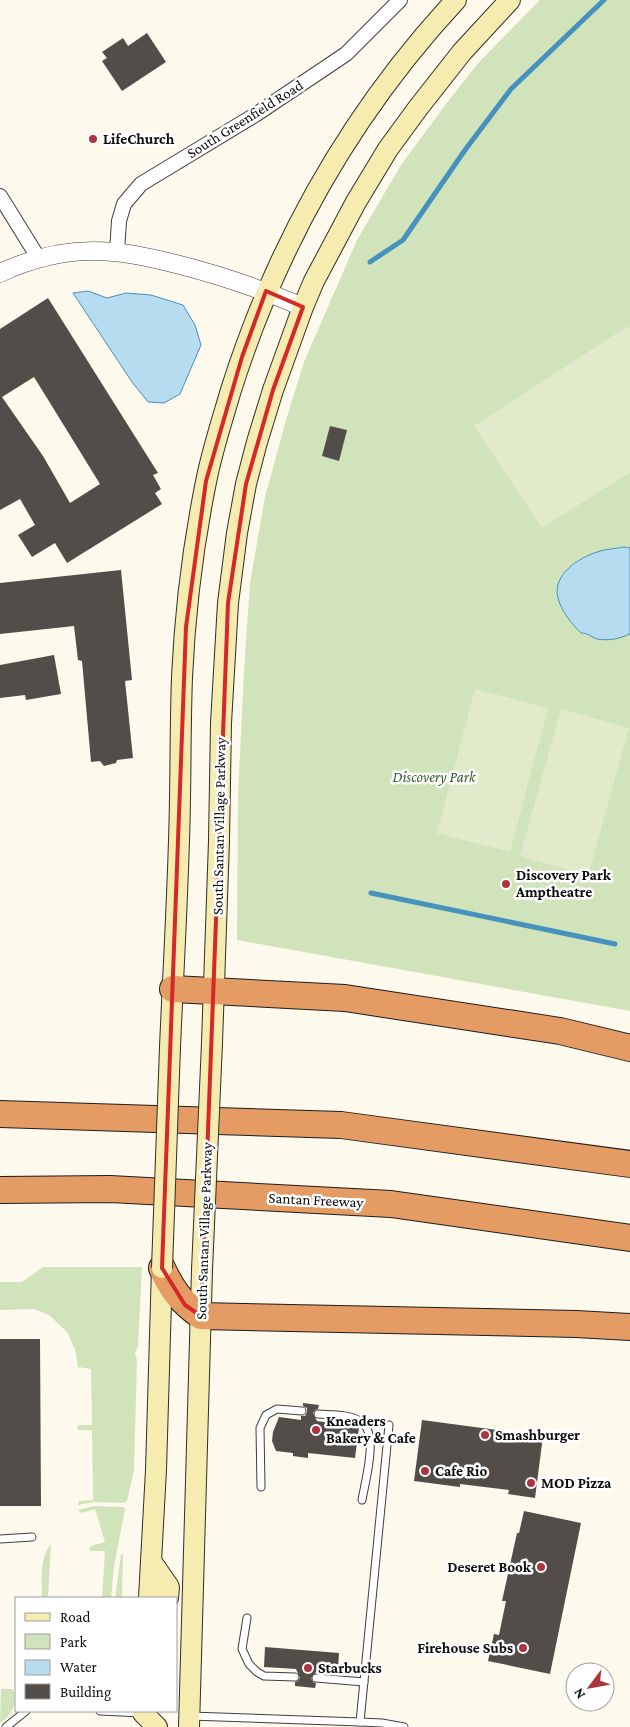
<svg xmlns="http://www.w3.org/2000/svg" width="630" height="1727" font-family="'Crimson Pro',serif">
<rect width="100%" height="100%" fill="#fdf9ec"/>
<g fill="#d1e3ba">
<polygon points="540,0 630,0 630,1011 237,940 238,796 244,671 250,583 265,497 286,420 304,362 357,240 401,165 449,100 479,62"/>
<polygon points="43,1267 142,1267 138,1346 135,1353 137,1360 134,1470 127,1501 124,1503 94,1502 78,1505 79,1501 93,1500 92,1430 78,1430 77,1427 79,1425 92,1425 91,1369 78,1367 75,1349 67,1332 49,1315 34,1309 0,1310 0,1282 22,1282"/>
<polygon points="94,1506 123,1507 125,1509 114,1566 111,1598 102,1598 105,1551 91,1551 89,1549 91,1546 105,1542 95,1509 82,1513 78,1510"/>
<path d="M51 1544 48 1598H42C42 1581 39 1558 51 1544Z"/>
<polygon points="123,1554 122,1598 115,1598 121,1555"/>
<path d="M1 1689H13C18 1703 12 1716 0 1723Z"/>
</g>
<g fill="#e1ebcb">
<polygon points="628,326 630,329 630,472 542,528 474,426"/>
<polygon points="475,689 548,708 510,852 437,833"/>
<polygon points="561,709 629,728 588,876 520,856"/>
</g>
<g fill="#b7dbef" stroke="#4691bd">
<polygon points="88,291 107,298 126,293 151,295 183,305 195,325 201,345 180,394 164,403 148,402 132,382 73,293"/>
<path d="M624 547 630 548V634C619 639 608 641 597 639 591 637 588 633 581 633 572 624 561 611 558 598 552 574 579 558 597 552 605 549 615 549 624 547Z"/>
</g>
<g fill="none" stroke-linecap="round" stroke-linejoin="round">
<g stroke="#4691bd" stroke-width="5">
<polyline points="370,262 403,240 465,150 511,89 604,0"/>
<polyline points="371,893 615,944"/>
</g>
</g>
<g fill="#534d49" fill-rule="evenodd">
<polygon points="147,33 166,62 122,91 102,61 107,58 102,52 123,38 128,46"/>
<path d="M48 298 158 473 153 475 161 489 155 493 162 504 67 563 55 543 32 557 18 535 35 525 20 499 0 510V329ZM34 377 100 484 70 503 43 456 2 397Z"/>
<polygon points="330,426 347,430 339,461 322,456"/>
<polygon points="121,570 132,680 125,681 133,758 117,760 116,763 104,766 100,761 91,762 82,661 78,660 74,626 0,634 0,583"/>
<polygon points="54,655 61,694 26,700 25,695 0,698 0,665"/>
<polygon points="0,1339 40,1339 41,1506 0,1506"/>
<polygon points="303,1403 319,1405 318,1409 315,1410 313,1413 317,1421 359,1427 355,1458 308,1453 308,1458 293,1456 293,1453 276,1451 272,1441 273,1432 279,1417 301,1420 301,1416 305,1416 307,1412 307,1408 303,1406"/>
<polygon points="422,1420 543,1436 535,1498 508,1494 509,1490 460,1484 460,1487 414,1481"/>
<polygon points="524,1511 581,1523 550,1674 488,1661 494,1634 499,1635 506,1601 502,1601 517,1533 519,1533"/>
<polygon points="265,1647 339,1653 338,1670 321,1669 321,1671 317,1671 311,1678 313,1682 316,1683 315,1688 295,1686 295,1682 298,1681 300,1678 296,1669 264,1667"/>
</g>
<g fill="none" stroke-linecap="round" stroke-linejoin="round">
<defs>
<g id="service">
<path d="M318 1414C331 1415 349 1414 360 1421 380 1432 365 1481 362 1500"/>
<polyline points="261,1487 260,1428 266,1415 277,1409 302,1411"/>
<polyline points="0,1539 32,1537"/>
<polyline points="247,1618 242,1649 249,1664 257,1672 264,1676 295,1677"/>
<polyline points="316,1678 364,1682"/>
<polyline points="100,1711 142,1713"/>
<polyline points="190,1716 360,1722 382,1723 404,1727"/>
<polyline points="360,1722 389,1425"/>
<polyline points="6,1727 26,1711"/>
</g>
<g id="minor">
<polyline points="0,196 39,259"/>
<polyline points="117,252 119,221 124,204 141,184 255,115 346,54 400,0"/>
</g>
<path id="tertiary" d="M0 273C28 260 61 251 93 251 121 251 148 257 176 264 220 275 261 289 303 307"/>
<g id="secondary">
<polyline points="212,1043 219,841 221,723 228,603 237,533 246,484 257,442 273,390 303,307 314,281 356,202 388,149 418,108 462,52 510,0"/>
<path d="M170 1047C173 978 177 909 179 840 181 785 180 731 182 677 185 612 193 546 206 482 212 451 222 421 231 390 277 245 352 112 456 0"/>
<polyline points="151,1561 169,1587 168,1598"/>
<polyline points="149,1598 156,1470 162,1268"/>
<polyline points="143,1713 157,1727"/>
<polyline points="189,1727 202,1270"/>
</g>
<g id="motorway">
<polyline points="173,989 345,998 560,1031 630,1048"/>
<polyline points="0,1114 341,1125 630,1164"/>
<polyline points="0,1190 110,1189 391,1204 630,1238"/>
<path d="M162 1268C172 1290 181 1302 201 1316L576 1324 630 1327"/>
</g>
</defs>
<use href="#service" stroke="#3f3f3f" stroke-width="9"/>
<use href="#minor" stroke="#3f3f3f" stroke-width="16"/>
<use href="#tertiary" stroke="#3f3f3f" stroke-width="19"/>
<use href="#secondary" stroke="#2e2e2e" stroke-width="22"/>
<use href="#motorway" stroke="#1d1d1d" stroke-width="28"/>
<use href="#service" stroke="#fff" stroke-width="7"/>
<use href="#minor" stroke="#fff" stroke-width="14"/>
<use href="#tertiary" stroke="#fff" stroke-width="18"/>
<use href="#secondary" stroke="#f6ecaf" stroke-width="20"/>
<use href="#motorway" stroke="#e49b64" stroke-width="26"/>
<defs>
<g id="secondary-bridge">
<polyline points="162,1268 170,1047"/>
<polyline points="202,1270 212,1043"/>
</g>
</defs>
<use href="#secondary-bridge" stroke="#2e2e2e" stroke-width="22" stroke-linecap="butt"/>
<use href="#secondary-bridge" stroke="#f6ecaf" stroke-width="20"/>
</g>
<path fill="none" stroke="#d62828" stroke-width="4" stroke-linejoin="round" d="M266 291 303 307 273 390 246 484 228 603 201 1316 185 1305 162 1268 186 627 206 481 242 357Z"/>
<g fill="#ab343d" stroke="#fff" stroke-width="2">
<circle cx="93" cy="139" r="5"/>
<circle cx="506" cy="884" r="5"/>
<circle cx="316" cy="1430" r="5"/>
<circle cx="485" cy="1435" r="5"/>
<circle cx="425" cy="1471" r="5"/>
<circle cx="531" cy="1483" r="5"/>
<circle cx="541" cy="1567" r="5"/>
<circle cx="523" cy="1648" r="5"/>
<circle cx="308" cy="1668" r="5"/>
</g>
<g text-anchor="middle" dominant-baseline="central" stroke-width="5" stroke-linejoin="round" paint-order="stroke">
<g font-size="15" fill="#0c0c0c" stroke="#fff">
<text transform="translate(245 119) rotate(-32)">South Greenfield Road</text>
<text transform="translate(219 826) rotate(-89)">South Santan Village Parkway</text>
<text transform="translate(316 1200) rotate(3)">Santan Freeway</text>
<text transform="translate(204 1231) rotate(-88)">South Santan Village Parkway</text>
</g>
<g font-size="15" font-weight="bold" fill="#0c0c0c" stroke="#fff" text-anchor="start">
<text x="103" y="139">LifeChurch</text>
<text x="516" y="875">Discovery Park<tspan x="516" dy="17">Amptheatre</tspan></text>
<text x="326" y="1421">Kneaders<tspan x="326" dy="17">Bakery &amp; Cafe</tspan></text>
<text x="495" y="1435">Smashburger</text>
<text x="435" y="1471">Cafe Rio</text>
<text x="541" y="1483">MOD Pizza</text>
<text x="531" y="1567" text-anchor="end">Deseret Book</text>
<text x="513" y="1648" text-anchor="end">Firehouse Subs</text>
<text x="318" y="1668">Starbucks</text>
</g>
<g font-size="15" font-style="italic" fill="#315b24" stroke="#fff">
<text x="434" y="777">Discovery Park</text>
</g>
</g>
<rect x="15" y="1597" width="162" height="115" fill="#ffffff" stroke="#9e9e9e"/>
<rect x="25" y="1613" width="25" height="8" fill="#f6ecaf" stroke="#9e9e9e"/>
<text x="60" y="1622" font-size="15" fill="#0c0c0c">Road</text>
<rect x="25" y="1634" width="25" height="15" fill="#d1e3ba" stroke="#9e9e9e"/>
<text x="60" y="1647" font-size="15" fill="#0c0c0c">Park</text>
<rect x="25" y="1660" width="25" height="15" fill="#b7dbef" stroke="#9e9e9e"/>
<text x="60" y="1672" font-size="15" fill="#0c0c0c">Water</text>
<rect x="25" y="1684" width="25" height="15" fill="#534d49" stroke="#9e9e9e"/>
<text x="60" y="1697" font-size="15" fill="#0c0c0c">Building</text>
<g transform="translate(590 1687) rotate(238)"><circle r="24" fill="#ffffff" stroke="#9e9e9e"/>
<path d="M0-4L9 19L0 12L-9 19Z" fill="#ab343d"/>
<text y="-8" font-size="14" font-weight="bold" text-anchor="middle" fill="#0c0c0c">N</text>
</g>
</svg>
